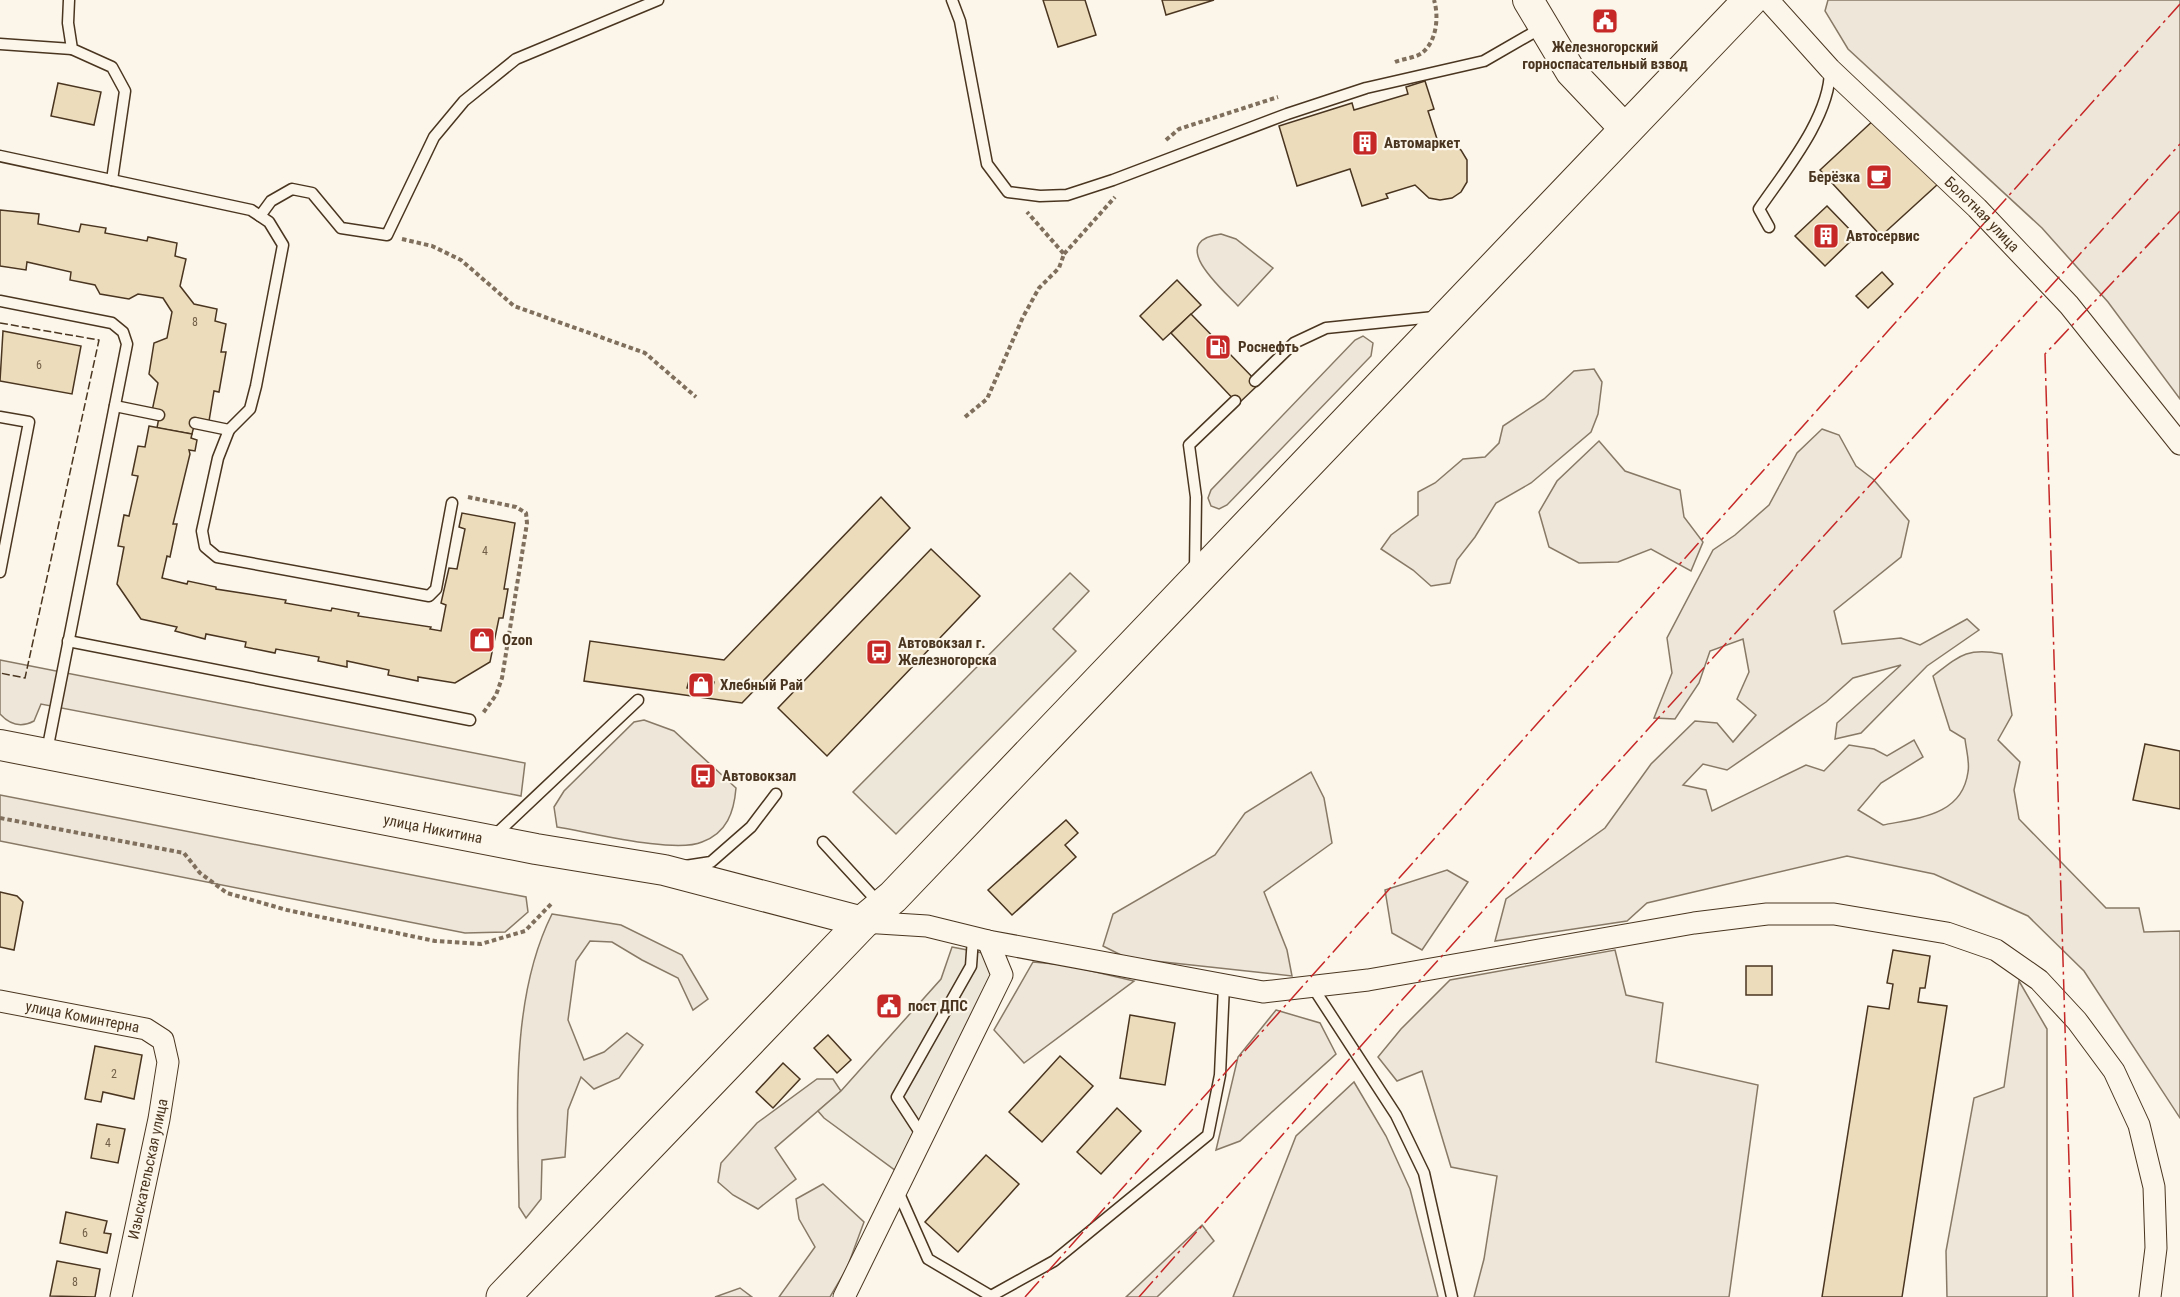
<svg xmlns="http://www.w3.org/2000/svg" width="2180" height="1297" font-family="'Roboto Condensed',sans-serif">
<rect width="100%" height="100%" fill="#fbf6e9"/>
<g fill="#ede6d9" stroke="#887966" stroke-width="1.5">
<polygon points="1828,0 2180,0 2180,399 2108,302 2042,228 1848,49 1825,11"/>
<path d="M1221 234 1236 239 1273 268 1238 306C1221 288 1166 241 1221 234Z"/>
<polygon points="1363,336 1373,343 1371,356 1227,505 1219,509 1211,506 1208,498 1211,490 1355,340"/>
<polygon points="1594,369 1602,382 1598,414 1591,432 1531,483 1496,503 1475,537 1457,560 1450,583 1431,586 1413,570 1381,549 1391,535 1418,515 1418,492 1435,483 1463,459 1485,457 1499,443 1503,426 1544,399 1574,371"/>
<path d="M1822 429 1839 435 1856 466 1873 479 1909 521 1901 557 1834 611 1842 644 1901 638 1920 645 1967 619 1979 630 1927 666 1861 733 1835 739 1837 723 1901 665 1853 678 1826 702 1727 770 1703 764 1683 785 1706 790 1712 811 1806 765 1824 771 1849 745 1874 749 1887 756 1914 740 1923 757 1881 783 1858 810 1883 825C1918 818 1962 816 1968 772 1970 762 1966 749 1965 739L1950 730 1933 676C1959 656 1967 647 2002 654L2012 715 1998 740 2020 762 2014 790 2019 819 2106 908H2139L2144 932 2180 931V1118L2084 971 2028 916 1934 874 1847 856 1647 903 1627 921 1495 941 1506 899 1605 828 1651 764 1695 721 1717 723 1733 742 1756 715 1737 699 1749 672 1743 639 1710 651 1699 683 1675 719 1654 718 1672 673 1667 638 1713 550 1735 535 1769 505 1797 453Z"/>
<polygon points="1599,441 1625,471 1680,490 1684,517 1703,542 1691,571 1651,549 1618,562 1579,563 1549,547 1539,512 1557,481"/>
<path d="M0 660 525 763 521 796 41 704 34 721C21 728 10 725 0 714Z"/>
<path d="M644 720 674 731 736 788C734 812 727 833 702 842 675 854 589 832 557 827L554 807 564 791 634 722Z"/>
<polygon points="1311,772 1324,798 1332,843 1264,892 1287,950 1292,976 1127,958 1103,946 1113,914 1215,855 1245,813"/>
<polygon points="0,795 526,897 528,912 505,932 465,933 0,841"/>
<polygon points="1447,870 1468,882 1422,950 1392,933 1385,890"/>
<path d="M552 914 621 925 682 955 708 999 693 1010 678 978 642 960 612 942 590 941 576 961 568 1020 584 1060 604 1052 627 1033 643 1045 619 1078 594 1089 581 1077 568 1110 565 1157 542 1160 541 1199 526 1218 519 1207C518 1113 509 1000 552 914Z"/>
<polygon points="1615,950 1626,995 1663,1003 1656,1062 1758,1085 1729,1297 1474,1297 1484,1259 1497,1176 1451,1167 1422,1071 1397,1081 1378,1057 1401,1029 1450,980"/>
<polygon points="1033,962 1066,965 1134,981 1024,1063 994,1030"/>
<polygon points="2019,981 2047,1029 2047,1297 1947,1297 1946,1251 1974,1098 2004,1087"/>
<polygon points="1276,1010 1320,1023 1336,1054 1240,1141 1216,1150 1238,1057"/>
<polygon points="817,1079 833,1079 841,1091 775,1148 796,1179 758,1209 733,1195 718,1182 721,1163 757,1123"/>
<polygon points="1354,1082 1386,1136 1410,1189 1438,1297 1233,1297 1296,1136"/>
<polygon points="823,1184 864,1222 847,1268 830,1297 779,1297 815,1247 799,1219 796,1199"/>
<polygon points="1202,1225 1214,1241 1157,1297 1126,1297"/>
<polygon points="740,1288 752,1297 715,1297"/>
</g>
<g fill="#ede7d9" stroke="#887966" stroke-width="1.5">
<polygon points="1070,573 1089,591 1053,629 1076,651 896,834 853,792"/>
<polygon points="952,947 993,955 1002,975 903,1176 824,1118 818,1111 841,1091 941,979"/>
</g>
<g fill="#ecdcbc" stroke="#4a3520" stroke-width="1.5">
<polygon points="1043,0 1085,0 1096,35 1058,47"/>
<polygon points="1162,0 1214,0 1166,15"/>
<polygon points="1425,81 1434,109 1428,111 1438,142 1451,144 1461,150 1467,160 1467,182 1461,192 1452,198 1440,200 1429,198 1415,185 1386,194 1388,198 1362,206 1350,169 1297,186 1279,126 1352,103 1354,110 1408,94 1406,87"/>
<polygon points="58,83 101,92 94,125 51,116"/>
<polygon points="1876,118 1938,184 1881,236 1820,170"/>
<polygon points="1827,206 1856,236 1825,266 1795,236"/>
<polygon points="0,210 39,214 38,224 79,232 81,224 106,228 105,233 147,241 148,237 177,243 175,256 186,259 180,286 194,304 217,309 215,321 226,324 221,352 226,352 219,392 214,391 209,421 196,418 192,434 157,428 160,412 152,411 158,383 149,374 154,343 167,338 172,312 163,298 138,294 129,299 100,294 95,285 70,280 71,272 27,262 26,270 0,266"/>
<polygon points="1882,272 1893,284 1868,308 1856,296"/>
<polygon points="1177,280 1201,305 1163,340 1140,316"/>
<polygon points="1191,314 1259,384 1238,404 1171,333"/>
<polygon points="3,331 81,346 72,394 0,381"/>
<polygon points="149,426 192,434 191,438 197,440 195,451 189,450 190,454 173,524 177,524 170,557 167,556 162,578 187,584 188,581 216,587 216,589 286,600 285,603 331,611 332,608 359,613 358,616 431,627 430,629 441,631 446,605 441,603 449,568 457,569 465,529 459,527 462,513 515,523 504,589 508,589 503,618 499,618 490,662 455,683 418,677 418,681 388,675 389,670 347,661 347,667 318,661 319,657 276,649 275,653 245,647 246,642 206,634 205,639 175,631 177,627 141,619 117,584 124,547 118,546 124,515 129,516 138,476 132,475 138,446 145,447"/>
<polygon points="881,497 910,528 742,703 584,681 590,641 724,660"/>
<polygon points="931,549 980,596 827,756 778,708"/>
<polygon points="690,677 714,682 711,693 687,688"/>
<polygon points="2145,744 2180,751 2180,809 2133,800"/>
<polygon points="1066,820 1078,833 1065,845 1076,857 1012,915 988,890"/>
<polygon points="0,892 17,896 23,902 14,950 0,947"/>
<polygon points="1893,950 1930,956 1925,988 1920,988 1918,1002 1947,1006 1902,1297 1822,1297 1868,1006 1889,1009 1893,984 1887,983"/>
<rect x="1746" y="966" width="26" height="29"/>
<polygon points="1130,1015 1175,1023 1165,1085 1120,1078"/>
<polygon points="828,1035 851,1060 837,1073 814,1048"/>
<polygon points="95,1046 142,1055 134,1099 103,1092 101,1102 85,1099"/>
<polygon points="1060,1056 1093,1086 1042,1142 1009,1112"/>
<polygon points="783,1063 800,1079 773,1108 756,1092"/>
<polygon points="1117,1108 1141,1131 1101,1174 1077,1152"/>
<polygon points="97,1124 125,1129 118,1163 91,1158"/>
<polygon points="986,1155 1019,1184 958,1252 925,1222"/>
<polygon points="66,1212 107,1221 104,1233 111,1234 107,1253 60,1243"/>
<polygon points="57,1261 100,1269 95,1297 50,1296"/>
</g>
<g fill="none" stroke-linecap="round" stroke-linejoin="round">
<defs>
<g id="service">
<polyline points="69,0 68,23 72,49 112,67 125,91 112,180"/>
<polyline points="952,0 960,21 987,164 1008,192 1040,196 1067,195 1113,180 1287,114 1366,88 1484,61 1543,27"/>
<polyline points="0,44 72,49"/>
<polyline points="0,156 251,210 269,222 283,245 256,386 250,409 229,430 218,458 202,531 205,547 217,557 429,596 436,589 452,503"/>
<polyline points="260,216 271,201 292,189 312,193 341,228 387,235 434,137 464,101 516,59 658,0"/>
<path d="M1769 227 1759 209C1785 171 1830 117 1830 70"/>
<polyline points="0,301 112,323 123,332 127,344 47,751"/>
<polyline points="1255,381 1294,343 1326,328 1434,317"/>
<polyline points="115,406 159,415"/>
<polyline points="0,417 29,422 0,572"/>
<polyline points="195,423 229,430"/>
<polyline points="1195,570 1196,497 1189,445 1235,401"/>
<polyline points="68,641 470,720"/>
<polyline points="494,836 638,700"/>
<polyline points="823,842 879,903"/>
<polyline points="685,866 711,862 751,827 776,794"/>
<polyline points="1312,986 1396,1115 1424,1173 1452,1297"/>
<polyline points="923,1137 897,1097 971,966 973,938"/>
<polyline points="897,1189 928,1259 991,1296 1054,1261 1208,1135 1220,1075 1224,985"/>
</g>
<g id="minor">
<path id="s1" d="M1768 0 1830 69 1977 208 2069 305 2180 444"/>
<polyline points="863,922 927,926 988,941 1263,992 1368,980 1694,923 1767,914 1834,914 1947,933 1996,950 2039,980 2077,1021 2114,1071 2139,1125 2154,1187 2156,1248 2150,1297"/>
<path id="s2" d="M0 1001 146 1029 163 1040 168 1062 159 1119 121 1297"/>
<polyline points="844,1297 1002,975 988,941"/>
</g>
<g id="secondary">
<polyline points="1528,0 1571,72 1626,130"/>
<path id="s3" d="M0 745 536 849 664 870 863 922"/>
</g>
<polyline id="trunk" points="503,1297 863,922 893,897 1750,0"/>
</defs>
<use href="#service" stroke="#4a3520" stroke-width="13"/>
<use href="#minor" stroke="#4a3520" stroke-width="23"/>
<use href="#secondary" stroke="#4a3520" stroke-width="32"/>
<use href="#trunk" stroke="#4a3520" stroke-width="35"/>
<g stroke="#7f6f5c" stroke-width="4" stroke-dasharray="4.5 3" stroke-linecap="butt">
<path d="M1395 62C1402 59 1415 58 1422 53 1437 41 1439 16 1434 0"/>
<polyline points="1166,140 1179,129 1278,97"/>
<polyline points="402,239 432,246 461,260 514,306 645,353 696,397"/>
<polyline points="1064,254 1115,197"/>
<polyline points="965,417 987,399 1023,317 1039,288 1059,268 1064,254 1027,212"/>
<polyline points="468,497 516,507 526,513 527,523 502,678 496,695 483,713"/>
<polyline points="0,818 184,853 200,873 227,893 287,910 435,941 481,944 525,931 551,904"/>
</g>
<use href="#service" stroke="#fbf6e9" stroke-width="10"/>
<use href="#minor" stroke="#fbf6e9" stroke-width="21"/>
<use href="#secondary" stroke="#fbf6e9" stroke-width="30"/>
<use href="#trunk" stroke="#fbf6e9" stroke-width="33"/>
<polyline stroke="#4a3520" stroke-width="1.5" stroke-dasharray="8 3" stroke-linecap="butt" points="0,323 99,340 25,678 0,673"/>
<g stroke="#c62828" stroke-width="1.5" stroke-dasharray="21 4.5 3 4.5" stroke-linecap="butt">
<polyline points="1025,1297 2180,4"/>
<polyline points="1139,1297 1391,1012 2180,144"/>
<polyline points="2073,1297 2045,354 2180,211"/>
</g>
</g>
<defs>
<symbol id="civic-square" viewBox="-11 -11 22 22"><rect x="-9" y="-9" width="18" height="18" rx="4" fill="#c62828" stroke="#fbf6e9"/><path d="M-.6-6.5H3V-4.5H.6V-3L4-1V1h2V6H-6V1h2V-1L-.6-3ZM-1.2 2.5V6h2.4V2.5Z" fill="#fff"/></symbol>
<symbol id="building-square" viewBox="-11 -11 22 22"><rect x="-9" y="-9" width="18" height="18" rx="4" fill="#c62828" stroke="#fbf6e9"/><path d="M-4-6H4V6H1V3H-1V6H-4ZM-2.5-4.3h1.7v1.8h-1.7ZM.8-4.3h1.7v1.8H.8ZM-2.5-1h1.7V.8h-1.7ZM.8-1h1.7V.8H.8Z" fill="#fff"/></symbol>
<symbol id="cafe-square" viewBox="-11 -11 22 22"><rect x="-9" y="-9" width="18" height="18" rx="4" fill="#c62828" stroke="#fbf6e9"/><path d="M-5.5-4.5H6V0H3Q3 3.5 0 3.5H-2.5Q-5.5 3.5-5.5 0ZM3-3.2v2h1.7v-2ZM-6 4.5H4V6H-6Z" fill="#fff"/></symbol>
<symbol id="fuel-square" viewBox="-11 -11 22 22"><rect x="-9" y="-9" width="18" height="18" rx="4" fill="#c62828" stroke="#fbf6e9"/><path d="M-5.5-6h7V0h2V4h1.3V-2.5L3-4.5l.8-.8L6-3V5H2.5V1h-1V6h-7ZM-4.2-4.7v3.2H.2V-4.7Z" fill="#fff"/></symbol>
<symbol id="shop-square" viewBox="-11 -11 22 22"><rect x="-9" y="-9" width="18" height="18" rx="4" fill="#c62828" stroke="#fbf6e9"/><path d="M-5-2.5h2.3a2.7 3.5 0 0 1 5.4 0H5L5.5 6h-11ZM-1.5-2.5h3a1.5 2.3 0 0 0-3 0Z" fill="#fff"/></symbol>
<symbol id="bus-square" viewBox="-11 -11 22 22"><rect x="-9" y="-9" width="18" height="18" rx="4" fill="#c62828" stroke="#fbf6e9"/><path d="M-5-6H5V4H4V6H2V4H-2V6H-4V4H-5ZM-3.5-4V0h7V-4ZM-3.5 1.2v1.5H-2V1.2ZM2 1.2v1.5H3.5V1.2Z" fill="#fff"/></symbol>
</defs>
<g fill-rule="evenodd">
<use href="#civic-square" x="1590" y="6" width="30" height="30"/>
<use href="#building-square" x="1350" y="128" width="30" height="30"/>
<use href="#cafe-square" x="1864" y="162" width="30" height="30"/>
<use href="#building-square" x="1811" y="221" width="30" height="30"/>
<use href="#fuel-square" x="1203" y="332" width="30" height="30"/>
<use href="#shop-square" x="467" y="625" width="30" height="30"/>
<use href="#bus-square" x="864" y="637" width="30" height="30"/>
<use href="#shop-square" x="686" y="670" width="30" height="30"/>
<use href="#bus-square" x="688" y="761" width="30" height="30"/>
<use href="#civic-square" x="874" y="991" width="30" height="30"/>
</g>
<g text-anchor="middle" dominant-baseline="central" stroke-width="4.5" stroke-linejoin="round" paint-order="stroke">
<g font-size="12" fill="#725f47">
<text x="195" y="322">8</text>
<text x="39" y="365">6</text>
<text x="485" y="551">4</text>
<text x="114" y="1074">2</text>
<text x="108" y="1143">4</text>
<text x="85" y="1233">6</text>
<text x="75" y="1282">8</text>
</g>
<g font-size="15" font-weight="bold" fill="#4a3520" stroke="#fbf6e9" text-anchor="start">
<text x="1605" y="47" text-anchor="middle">Железногорский<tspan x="1605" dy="17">горноспасательный взвод</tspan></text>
<text x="1384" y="143">Автомаркет</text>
<text x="1860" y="177" text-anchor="end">Берёзка</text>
<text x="1846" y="236">Автосервис</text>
<text x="1238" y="347">Роснефть</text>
<text x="502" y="640">Ozon</text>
<text x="898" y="643">Автовокзал г.<tspan x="898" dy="17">Железногорска</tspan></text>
<text x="720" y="685">Хлебный Рай</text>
<text x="722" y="776">Автовокзал</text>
<text x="908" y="1006">пост ДПС</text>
</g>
<g font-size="15" fill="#4a3520" stroke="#fbf6e9">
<text stroke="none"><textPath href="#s1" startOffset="303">Болотная улица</textPath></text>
<text stroke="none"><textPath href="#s3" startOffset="441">улица Никитина</textPath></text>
<text stroke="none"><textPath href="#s2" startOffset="84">улица Коминтерна</textPath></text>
<text transform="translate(148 1169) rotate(-78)">Изыскательская улица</text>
</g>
</g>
</svg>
